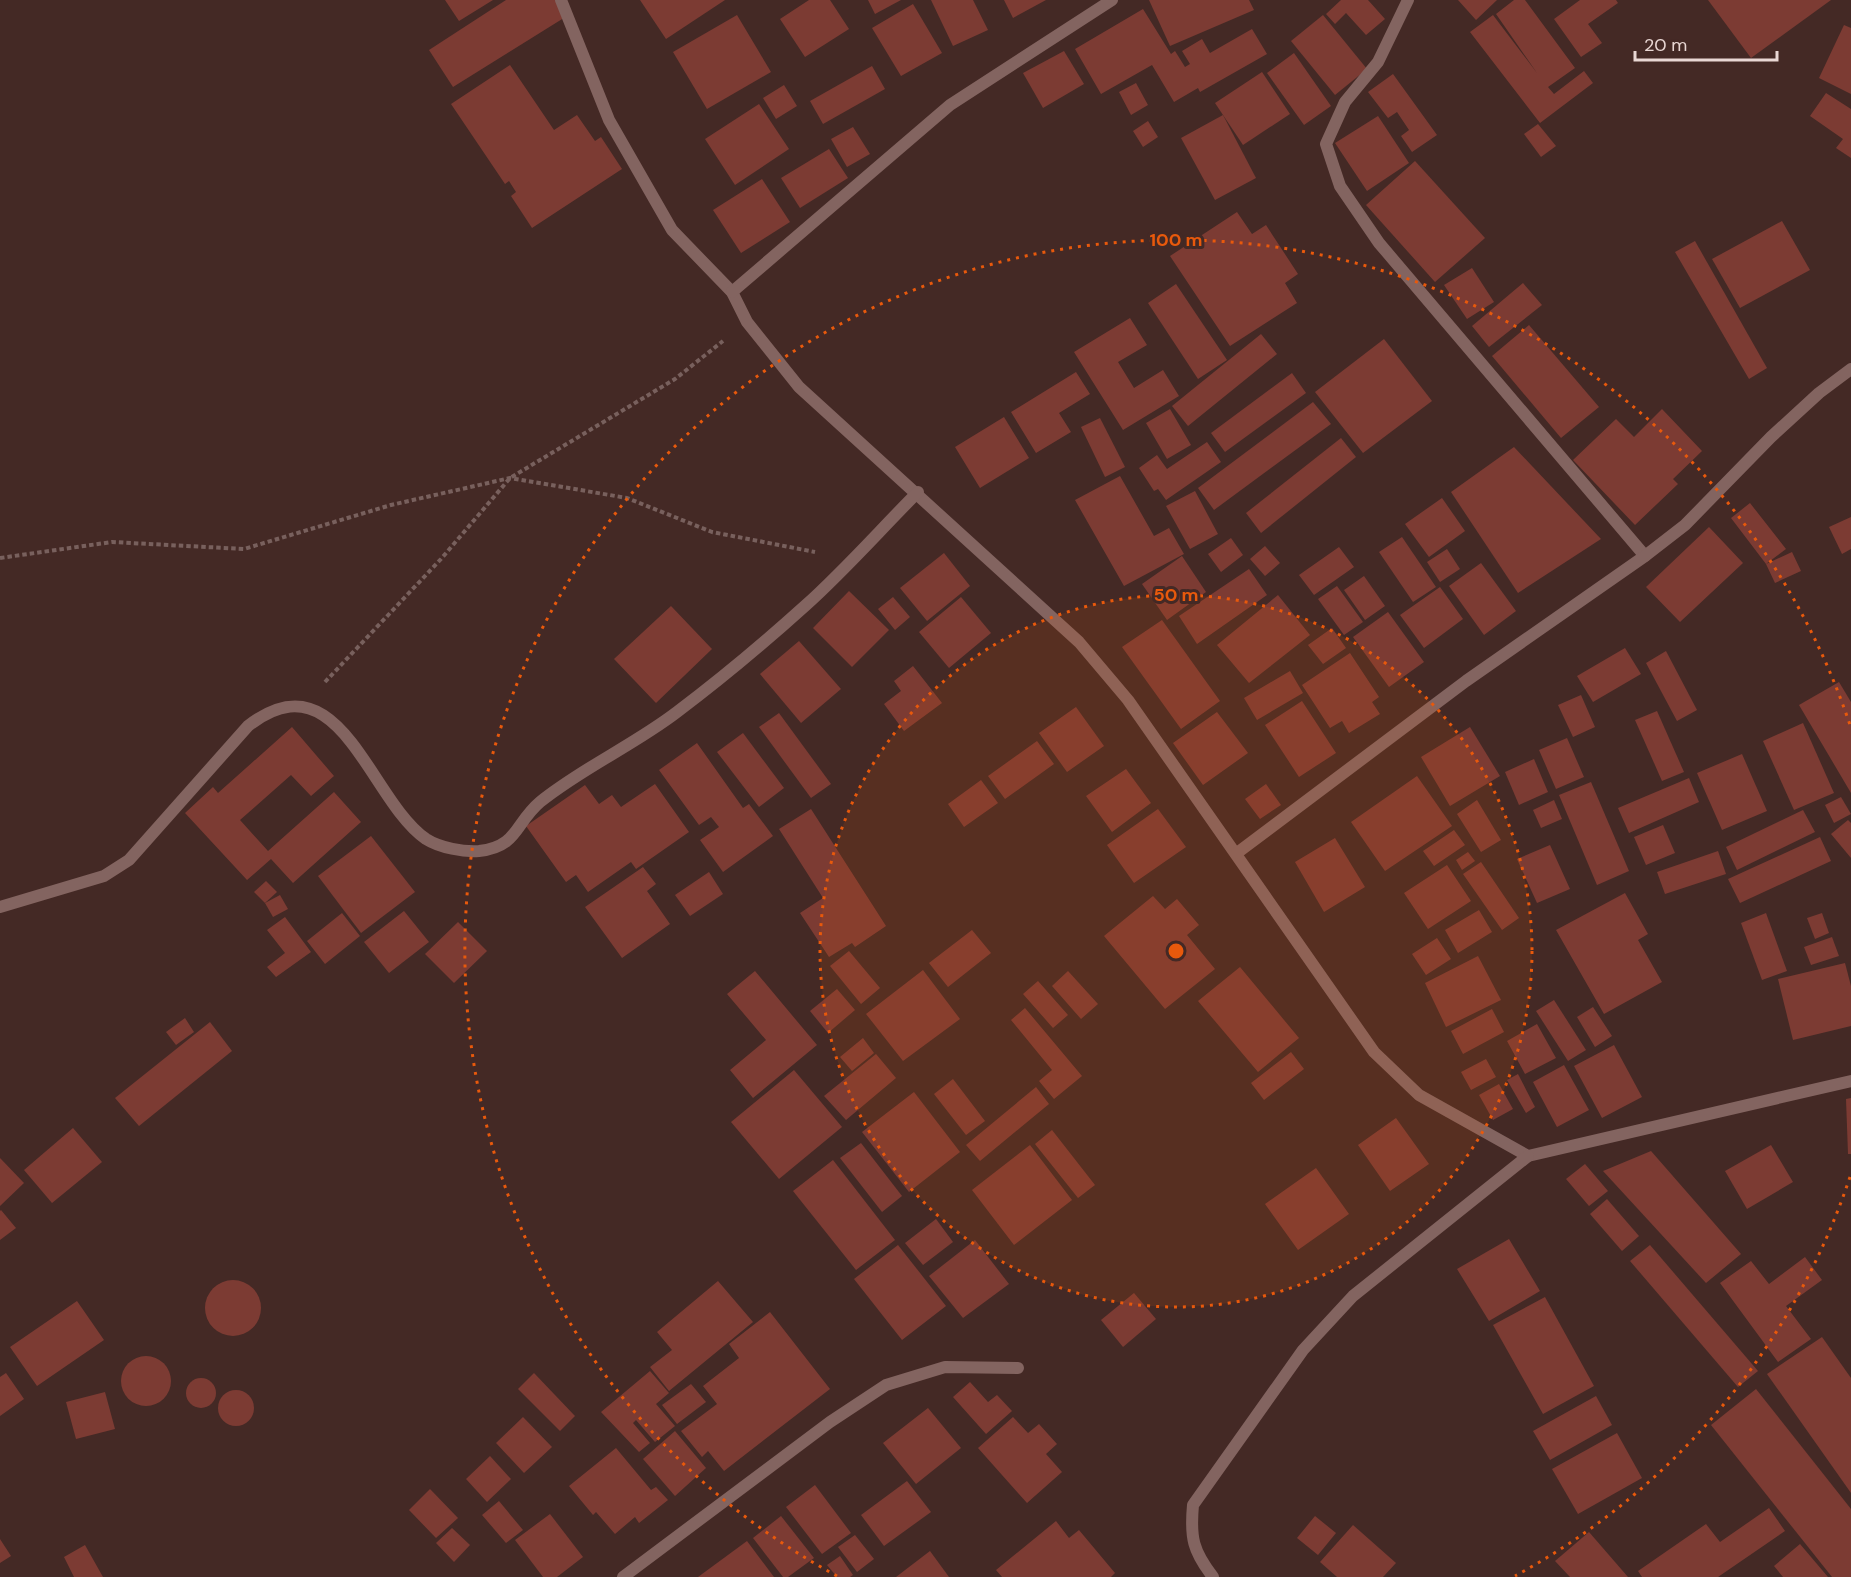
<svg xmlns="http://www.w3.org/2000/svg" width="1851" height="1577" font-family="'DM Sans',sans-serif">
<rect width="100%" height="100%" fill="#442925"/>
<g fill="#7c3b33">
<polygon points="445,0 493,0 459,21"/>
<polygon points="506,0 557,0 567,16 453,87 429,50"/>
<polygon points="640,0 725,0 666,39"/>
<polygon points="809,0 830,0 849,29 805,57 780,19"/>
<polygon points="868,0 901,0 875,14"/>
<polygon points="931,0 973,0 988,30 953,46"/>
<polygon points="1004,0 1046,0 1013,18"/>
<polygon points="1149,0 1249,0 1254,10 1170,46"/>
<polygon points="1341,0 1368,0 1385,19 1366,35 1346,13 1335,24 1326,14"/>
<polygon points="1458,0 1497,0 1476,20"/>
<polygon points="1514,0 1525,0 1575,68 1548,87 1554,94 1584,71 1593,83 1540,123 1470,32 1493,15 1537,73 1496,14"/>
<polygon points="1580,0 1616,0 1618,3 1588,24 1602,43 1581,57 1554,19"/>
<polygon points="1708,0 1831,0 1751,58"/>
<polygon points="913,4 942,53 901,76 872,28"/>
<polygon points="1143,9 1171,54 1175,51 1185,67 1190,64 1182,51 1202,39 1210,53 1252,29 1267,54 1200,92 1198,88 1174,102 1152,65 1101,94 1075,49"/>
<polygon points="737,15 771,72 707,109 673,52"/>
<polygon points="1323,15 1367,69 1335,95 1291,41"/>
<polygon points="1844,25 1851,28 1851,94 1819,78"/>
<polygon points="1064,51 1084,84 1043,108 1023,73"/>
<polygon points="1294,53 1331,106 1304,125 1267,73"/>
<polygon points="510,65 554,130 577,115 595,141 601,137 622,169 532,228 511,196 516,192 509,181 505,184 451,104"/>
<polygon points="872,66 885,89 823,124 810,101"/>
<polygon points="1262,72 1290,114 1243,145 1215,103"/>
<polygon points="1393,74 1437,135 1412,152 1401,136 1409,130 1397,112 1388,118 1368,92"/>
<polygon points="1136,83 1148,105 1131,115 1119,92"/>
<polygon points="784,85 797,106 776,119 763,98"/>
<polygon points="1826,93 1851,109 1851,158 1836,148 1843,139 1810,116"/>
<polygon points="759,104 789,149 735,185 705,139"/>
<polygon points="1223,115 1256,178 1215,200 1181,138"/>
<polygon points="1378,116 1409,163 1367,191 1335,143"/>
<polygon points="1148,121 1158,137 1143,147 1133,131"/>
<polygon points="1538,124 1556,146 1541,157 1524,134"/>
<polygon points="853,127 870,154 847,167 831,139"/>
<polygon points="829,149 848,178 800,208 781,178"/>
<polygon points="1415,161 1485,238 1435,282 1366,205"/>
<polygon points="762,179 790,222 741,253 713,210"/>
<polygon points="1237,212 1252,234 1266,225 1298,274 1285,283 1297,303 1230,346 1170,256"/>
<polygon points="1782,221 1810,270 1740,308 1712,259"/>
<polygon points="1695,241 1767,368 1749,379 1675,252"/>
<polygon points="1472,268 1494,302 1467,319 1444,285"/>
<polygon points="1523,283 1542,305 1489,347 1472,326"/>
<polygon points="1176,284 1227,360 1198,379 1148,303"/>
<polygon points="1130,318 1147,345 1118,362 1134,388 1163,370 1179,396 1123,430 1074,352"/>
<polygon points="1529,325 1599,407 1561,438 1492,356"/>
<polygon points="1261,334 1277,354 1188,426 1172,406"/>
<polygon points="1384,339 1432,401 1363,453 1315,392"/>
<polygon points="1076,372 1090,394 1059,413 1071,432 1036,453 1011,412"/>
<polygon points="1292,373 1306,393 1225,452 1211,433"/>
<polygon points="1313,402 1331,424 1214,510 1198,488"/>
<polygon points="1170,409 1191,445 1167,459 1146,423"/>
<polygon points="1662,409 1702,451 1673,479 1678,484 1635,525 1573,460 1616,419 1634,437"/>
<polygon points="1004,417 1029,458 980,488 955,447"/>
<polygon points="1100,418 1125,467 1105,477 1081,427"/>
<polygon points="1341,438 1356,457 1261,533 1246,513"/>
<polygon points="1207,442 1221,462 1166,500 1158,489 1154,491 1139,468 1157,455 1167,469"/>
<polygon points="1514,447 1601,539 1518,593 1451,492"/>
<polygon points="1120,476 1154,536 1169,528 1184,554 1124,586 1075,500"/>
<polygon points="1195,491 1218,534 1190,549 1166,506"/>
<polygon points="1442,498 1465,531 1429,557 1405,524"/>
<polygon points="1750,503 1786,549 1766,564 1792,552 1801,571 1775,583 1766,564 1731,518"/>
<polygon points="1851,517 1851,549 1842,554 1829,527"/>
<polygon points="1709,527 1743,563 1680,622 1646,587"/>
<polygon points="1402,537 1436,587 1413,602 1379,552"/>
<polygon points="1231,538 1243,555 1221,572 1208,554"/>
<polygon points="1265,546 1280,563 1265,576 1250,559"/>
<polygon points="1339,547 1354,567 1314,595 1299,575"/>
<polygon points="1447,549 1460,569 1440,582 1427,562"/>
<polygon points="944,553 970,586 927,621 900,588"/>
<polygon points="1182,556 1206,592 1167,620 1142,584"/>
<polygon points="1481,563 1516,611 1484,635 1449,586"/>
<polygon points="1249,569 1267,595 1197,644 1179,616"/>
<polygon points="1364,576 1385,606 1365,620 1344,590"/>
<polygon points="1337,586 1363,622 1344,635 1318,599"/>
<polygon points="1440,587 1463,619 1424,648 1400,615"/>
<polygon points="849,591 889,630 852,667 813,628"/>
<polygon points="1278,595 1310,635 1249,683 1217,645"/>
<polygon points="893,597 910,617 895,630 878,609"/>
<polygon points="961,597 991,633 949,668 919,632"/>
<polygon points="671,606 712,649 656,703 614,659"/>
<polygon points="1388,612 1424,662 1389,687 1353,637"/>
<polygon points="1162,620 1220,701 1181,729 1122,647"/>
<polygon points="1332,628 1346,648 1323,664 1308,645"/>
<polygon points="799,641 841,689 801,723 760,674"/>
<polygon points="1625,648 1641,674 1593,702 1577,676"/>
<polygon points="1666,651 1697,710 1677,721 1646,663"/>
<polygon points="1350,653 1379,697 1372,702 1380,714 1349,733 1342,721 1330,728 1302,685"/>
<polygon points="913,666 942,703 904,731 884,704 901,691 894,681"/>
<polygon points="1290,671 1303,693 1257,720 1244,698"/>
<polygon points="1839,682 1851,702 1851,793 1799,705"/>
<polygon points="1581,695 1595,727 1573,737 1558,705"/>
<polygon points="1302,701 1336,753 1299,777 1265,725"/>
<polygon points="1076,707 1104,746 1067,772 1039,733"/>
<polygon points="1657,711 1684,772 1662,781 1635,720"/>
<polygon points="1217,712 1248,753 1203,785 1173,743"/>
<polygon points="779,713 831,784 811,798 759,727"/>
<polygon points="1803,723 1834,793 1794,810 1763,741"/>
<polygon points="292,727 334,776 311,796 291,775 240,820 268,851 334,792 361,822 293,883 271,859 247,880 185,813 213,787 218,793"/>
<polygon points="1470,727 1500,776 1450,806 1421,757"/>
<polygon points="743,733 784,788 759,807 717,752"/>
<polygon points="1567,738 1584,777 1556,789 1539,750"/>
<polygon points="1037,741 1054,764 1005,799 988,776"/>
<polygon points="697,743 743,808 749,804 773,836 723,872 700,840 719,827 711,817 699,825 659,770"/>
<polygon points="1742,754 1767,811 1722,830 1697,773"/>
<polygon points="1534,759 1548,792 1519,805 1505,772"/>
<polygon points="1126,769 1151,803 1112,832 1086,796"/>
<polygon points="1417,776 1452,826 1385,871 1351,822"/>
<polygon points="1689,778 1699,802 1629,833 1618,808"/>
<polygon points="981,780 998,803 964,827 948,804"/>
<polygon points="1591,782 1629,871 1597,885 1559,795"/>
<polygon points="655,784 689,832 636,869 631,862 588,892 576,875 566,882 526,826 585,785 599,804 612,795 621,807"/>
<polygon points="1266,784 1281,805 1260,819 1245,799"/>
<polygon points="1841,797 1851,814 1834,823 1825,805"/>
<polygon points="1477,800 1501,840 1481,852 1457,814"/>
<polygon points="1554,800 1562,819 1541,828 1533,810"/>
<polygon points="811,809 886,926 855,947 852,943 829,957 800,913 823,898 779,829"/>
<polygon points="1158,809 1186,847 1134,883 1107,845"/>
<polygon points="1803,810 1815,832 1737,870 1726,847"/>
<polygon points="1848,820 1851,823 1851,858 1831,834"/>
<polygon points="1663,825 1675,853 1646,865 1634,837"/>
<polygon points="1454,830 1465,845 1434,866 1423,851"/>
<polygon points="371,836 415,892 361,933 318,876"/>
<polygon points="1820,837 1831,861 1740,903 1728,879"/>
<polygon points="1335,838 1365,887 1324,912 1295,862"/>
<polygon points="1550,845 1570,889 1537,903 1517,859"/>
<polygon points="1718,851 1726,874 1665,894 1657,872"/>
<polygon points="1468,852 1475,861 1462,870 1456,860"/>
<polygon points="1481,862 1519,918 1502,930 1463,874"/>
<polygon points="1447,865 1471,901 1428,929 1404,893"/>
<polygon points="643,867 656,884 647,891 670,924 622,958 585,907"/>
<polygon points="709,872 723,894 690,916 675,895"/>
<polygon points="266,881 277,892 265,903 254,892"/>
<polygon points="1625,893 1648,934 1638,940 1662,982 1604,1014 1556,930"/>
<polygon points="280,895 288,909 273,917 265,903"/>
<polygon points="1153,896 1165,909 1177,899 1199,925 1187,935 1215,969 1165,1009 1104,936"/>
<polygon points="1479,910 1492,932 1458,953 1445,930"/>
<polygon points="404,911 429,942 389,973 364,942"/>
<polygon points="342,913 360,936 325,964 307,941"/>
<polygon points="1766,913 1787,971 1762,980 1741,923"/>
<polygon points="1822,913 1829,933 1815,939 1807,918"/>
<polygon points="285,917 311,952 276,977 267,967 285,953 267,930"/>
<polygon points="458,922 487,951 454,983 425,954"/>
<polygon points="972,930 991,953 948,987 929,963"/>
<polygon points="1832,937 1839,956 1811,965 1804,947"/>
<polygon points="1437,938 1451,959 1426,975 1412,954"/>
<polygon points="849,951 880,988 861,1004 830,966"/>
<polygon points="1478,956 1501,1000 1446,1027 1425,983"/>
<polygon points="1845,963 1851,986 1851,1026 1793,1040 1778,979"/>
<polygon points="1240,967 1299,1038 1258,1072 1198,1001"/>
<polygon points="923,970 960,1019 903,1061 866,1014"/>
<polygon points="755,971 817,1045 753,1098 730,1070 766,1040 727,994"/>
<polygon points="1068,971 1098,1004 1081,1019 1052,986"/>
<polygon points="1038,981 1068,1015 1053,1028 1023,994"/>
<polygon points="837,989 855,1010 828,1033 810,1011"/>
<polygon points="1554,1000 1586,1050 1568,1061 1536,1011"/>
<polygon points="1593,1007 1612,1036 1595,1047 1577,1017"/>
<polygon points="1025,1008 1082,1076 1054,1099 1039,1081 1052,1070 1011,1020"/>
<polygon points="1492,1009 1504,1032 1463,1054 1451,1031"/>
<polygon points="185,1018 194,1032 176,1045 166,1032"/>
<polygon points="210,1022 232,1051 139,1126 115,1098"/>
<polygon points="1537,1024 1556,1058 1525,1074 1507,1041"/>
<polygon points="863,1038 874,1053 852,1071 840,1057"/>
<polygon points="1614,1045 1642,1097 1602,1118 1574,1066"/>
<polygon points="1291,1052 1304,1069 1264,1100 1251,1083"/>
<polygon points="876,1054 896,1078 846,1120 824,1096"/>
<polygon points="1486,1059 1496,1077 1471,1090 1461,1072"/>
<polygon points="1564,1065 1589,1110 1557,1127 1533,1082"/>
<polygon points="794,1070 842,1127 779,1179 731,1122"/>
<polygon points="1518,1074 1535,1107 1526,1113 1507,1080"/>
<polygon points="953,1079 985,1121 966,1135 934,1094"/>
<polygon points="1499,1084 1513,1109 1493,1120 1479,1095"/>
<polygon points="1036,1087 1049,1104 980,1161 966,1145"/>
<polygon points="914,1092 960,1152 909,1192 862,1132"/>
<polygon points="1851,1098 1851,1154 1848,1154 1846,1099"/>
<polygon points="1396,1118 1429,1164 1390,1191 1358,1145"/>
<polygon points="73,1128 102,1162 52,1203 24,1170"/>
<polygon points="1052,1130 1095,1185 1078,1198 1035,1144"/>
<polygon points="861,1143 902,1196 882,1212 840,1158"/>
<polygon points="1030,1145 1072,1200 1014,1245 972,1190"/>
<polygon points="1771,1145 1793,1182 1747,1209 1725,1171"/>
<polygon points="1651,1151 1741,1254 1706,1283 1603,1171"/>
<polygon points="0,1158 24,1183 0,1206"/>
<polygon points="833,1160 895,1240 856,1270 793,1191"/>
<polygon points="1585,1164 1608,1191 1589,1206 1566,1179"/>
<polygon points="1316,1168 1349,1214 1298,1250 1265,1204"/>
<polygon points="1607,1199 1639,1236 1622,1251 1590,1214"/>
<polygon points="1,1210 16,1228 0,1240 0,1211"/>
<polygon points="936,1219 953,1242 923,1265 905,1243"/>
<polygon points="1509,1239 1540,1291 1489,1321 1457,1269"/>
<polygon points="975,1240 1009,1284 963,1318 929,1276"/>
<polygon points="898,1245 946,1306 902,1340 854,1279"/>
<polygon points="1650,1245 1758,1371 1738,1387 1630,1261"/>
<polygon points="1805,1257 1822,1280 1786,1306 1811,1339 1778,1362 1720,1283 1751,1261 1769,1284"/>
<circle cx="233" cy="1308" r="28"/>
<polygon points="718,1281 753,1322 669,1391 650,1367 672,1350 657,1332"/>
<polygon points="1134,1293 1156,1319 1123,1347 1101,1320"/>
<polygon points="1545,1297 1594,1386 1543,1414 1493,1325"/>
<polygon points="77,1301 104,1340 37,1386 10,1347"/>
<polygon points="770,1312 830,1389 724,1471 708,1451 702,1457 681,1431 717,1404 703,1386 739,1358 729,1344"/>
<polygon points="1822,1337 1851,1378 1851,1493 1767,1374"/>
<circle cx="146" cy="1381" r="25"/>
<polygon points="650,1371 669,1393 656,1404 675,1426 655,1442 636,1420 633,1423 650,1443 639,1452 601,1412"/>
<polygon points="6,1373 24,1399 0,1416 0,1377"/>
<polygon points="534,1373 575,1416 560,1431 518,1389"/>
<circle cx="201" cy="1393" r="15"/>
<polygon points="970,1382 988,1402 997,1395 1012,1411 986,1434 953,1397"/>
<polygon points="691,1384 706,1402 677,1424 662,1405"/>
<polygon points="1756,1389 1851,1509 1851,1577 1832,1577 1711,1425"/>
<circle cx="236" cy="1408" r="18"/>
<polygon points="105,1392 115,1429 76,1439 66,1402"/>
<polygon points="1596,1396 1612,1425 1550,1460 1533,1431"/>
<polygon points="928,1408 961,1448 916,1484 883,1443"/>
<polygon points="523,1417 552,1447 524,1473 496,1443"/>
<polygon points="1013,1417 1028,1433 1039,1424 1057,1444 1046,1454 1062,1472 1027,1503 978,1448"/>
<polygon points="675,1431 706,1468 675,1496 643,1459"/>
<polygon points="1617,1433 1642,1478 1578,1514 1552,1469"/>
<polygon points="616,1448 651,1490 656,1487 668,1500 639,1523 635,1517 615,1534 596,1512 593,1515 569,1486"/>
<polygon points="490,1456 511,1479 487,1502 466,1479"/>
<polygon points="907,1481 931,1512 884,1546 861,1515"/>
<polygon points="815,1485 851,1533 822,1554 786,1507"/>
<polygon points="430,1489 458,1518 436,1538 409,1510"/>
<polygon points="499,1501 523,1530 506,1543 482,1515"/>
<polygon points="1769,1508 1785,1531 1718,1577 1642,1577 1638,1571 1706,1524 1720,1542"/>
<polygon points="550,1514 583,1557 557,1577 543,1577 515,1540"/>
<polygon points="781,1516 814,1558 788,1577 783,1577 753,1538"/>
<polygon points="1315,1516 1336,1533 1318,1555 1297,1538"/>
<polygon points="1056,1521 1069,1538 1079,1530 1115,1573 1111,1577 1002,1577 996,1570"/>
<polygon points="1353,1525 1396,1563 1383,1577 1337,1577 1320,1562"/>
<polygon points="452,1528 470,1545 454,1562 436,1543"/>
<polygon points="1589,1532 1628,1577 1570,1577 1555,1561"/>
<polygon points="855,1535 874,1559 857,1572 838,1547"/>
<polygon points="0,1539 11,1556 0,1563"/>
<polygon points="747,1541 774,1577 698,1577"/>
<polygon points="1800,1544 1828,1577 1783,1577 1774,1566"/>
<polygon points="85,1545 103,1577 74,1577 64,1557"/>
<polygon points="930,1551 949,1577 896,1577"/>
<polygon points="840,1556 853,1575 850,1577 837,1577 827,1565"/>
</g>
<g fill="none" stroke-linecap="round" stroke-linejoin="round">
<g stroke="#78605d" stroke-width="4" stroke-dasharray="4.5 3" stroke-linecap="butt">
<polyline points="0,558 112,542 244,549 391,505 510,478 627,498 712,532 815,552"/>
<polyline points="325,682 441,559 510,478 675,379 723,341"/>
</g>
<g stroke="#836460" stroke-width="12">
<polyline points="561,0 609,120 672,230 732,292 747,322 799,387 1079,642 1128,700 1374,1052 1419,1095 1528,1156 1851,1081"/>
<polyline points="1408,0 1378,62 1345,102 1326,144 1340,186 1379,243 1645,556"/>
<polyline points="732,292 950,105 1112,0"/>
<polyline points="1237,853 1466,681 1645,556 1685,525 1771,437 1819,393 1851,369"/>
<path d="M0 907 104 876 129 860 248 726C340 654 369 800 426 839 440 848 464 852 479 851 518 847 515 823 540 802 582 768 634 745 677 712 721 679 765 642 806 605 845 570 881 529 918 492"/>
<polyline points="623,1577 830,1422 886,1385 945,1367 1018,1368"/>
<path d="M1213 1577C1193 1551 1190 1538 1193 1505L1303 1350 1353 1296 1528 1156"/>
</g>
</g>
<circle cx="1176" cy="951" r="356" fill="#e8590c" fill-opacity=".12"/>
<g fill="none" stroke="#e8590c" stroke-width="3" stroke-dasharray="3 6">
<circle cx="1176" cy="951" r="356"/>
<path d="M1850 1177A711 711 0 0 1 1515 1576M837 1576A711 711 0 1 1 1850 725"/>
</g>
<circle cx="1176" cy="951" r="9" fill="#e8590c" stroke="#442925" stroke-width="3"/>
<g font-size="18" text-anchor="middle" font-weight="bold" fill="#e8590c" stroke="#442925" stroke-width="6" stroke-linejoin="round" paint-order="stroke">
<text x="1176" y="246">100 m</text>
<text x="1176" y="601">50 m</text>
</g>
<path d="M1635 51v9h142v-9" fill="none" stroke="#e9d7d4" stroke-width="3"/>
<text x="1644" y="51" font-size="18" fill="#e9d7d4" stroke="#442925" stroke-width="4.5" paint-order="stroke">20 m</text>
</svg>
